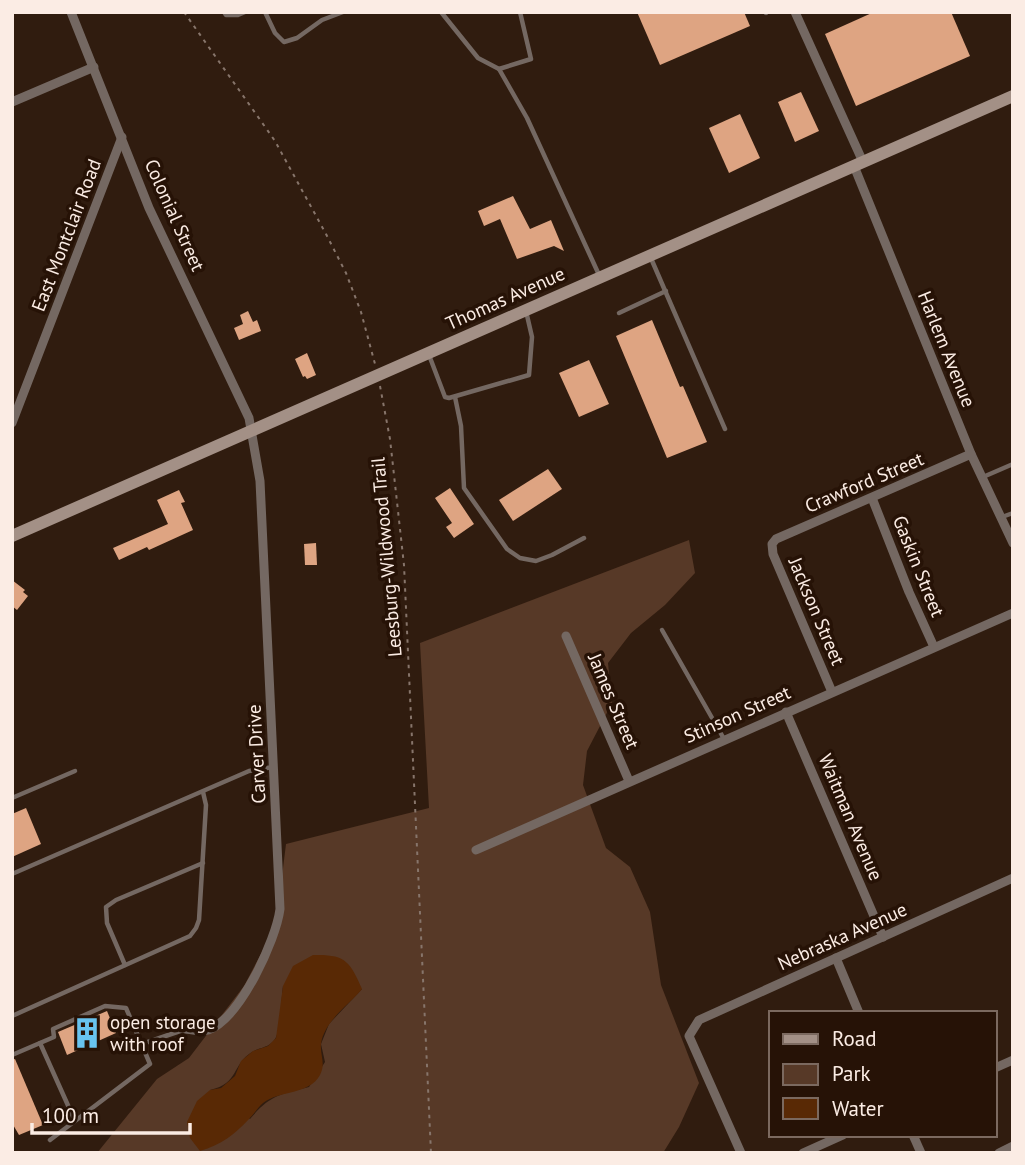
<svg xmlns="http://www.w3.org/2000/svg" width="1025" height="1165" font-family="'PT Sans',sans-serif">
<rect width="100%" height="100%" fill="#301c0f"/>
<path fill="#573927" fill-rule="evenodd" d="M689 540 695 573 665 605 631 633 608 663 612 703 587 751 583 785 606 848 630 867 650 912 661 985 699 1083 679 1127 663 1153H97L157 1079 189 1058 244 986 276 925 286 844 429 808 420 643ZM283 986 362 989 329 1024 321 1044 325 1062 309 1087C280 1094 269 1096 250 1119L210 1090C240 1083 231 1065 252 1052 260 1047 269 1048 275 1039 281 1030 281 999 283 986Z"/>
<path fill="#592905" d="M313 955C345 954 350 961 362 989 349 1005 324 1021 321 1044 320 1056 326 1063 320 1075 309 1095 280 1090 263 1103 258 1107 254 1114 249 1119 235 1134 221 1145 200 1151L190 1138 187 1122 197 1101 210 1090 221 1088 235 1076 241 1061 253 1051 268 1046 276 1038 283 986 293 966Z"/>
<g fill="#dea482">
<polygon points="637,12 744,12 750,26 660,65"/>
<polygon points="874,12 951,12 970,56 856,106 825,34"/>
<polygon points="801,92 819,131 795,142 778,102"/>
<polygon points="740,114 760,158 729,173 709,128"/>
<polygon points="513,196 530,229 551,220 564,251 554,246 517,259 500,219 484,226 478,211"/>
<polygon points="248,311 253,322 257,320 261,331 239,340 234,328 243,324 240,315"/>
<polygon points="652,320 680,387 683,386 707,442 667,458 616,336"/>
<polygon points="307,353 316,375 307,379 305,376 303,377 295,359"/>
<polygon points="589,360 609,404 579,417 559,373"/>
<polygon points="548,469 562,489 513,521 499,500"/>
<polygon points="450,488 474,524 454,538 446,527 452,523 435,498"/>
<polygon points="179,490 185,502 181,503 193,530 149,550 147,547 119,560 113,548 168,524 157,500"/>
<polygon points="316,543 317,565 305,565 304,544"/>
<polygon points="12,580 25,590 23,592 28,596 17,610 12,606"/>
<polygon points="26,808 41,844 12,857 12,814"/>
<polygon points="107,1011 116,1033 67,1055 58,1032"/>
<polygon points="15,1059 43,1125 19,1135 12,1123 12,1060"/>
</g>
<g fill="none" stroke-linecap="round" stroke-linejoin="round">
<g stroke="#87756b" stroke-width="2" stroke-dasharray="3.5 5" stroke-linecap="butt">
<polyline points="184,12 275,141 326,234 346,273 361,312 375,364"/>
<polyline points="380,386 390,439 404,565 431,1153"/>
</g>
<g stroke="#746862" stroke-width="4.5">
<polyline points="224,12 226,15 238,15 245,12"/>
<polyline points="265,12 275,33 284,42 297,38 322,20 343,12"/>
<polyline points="441,12 478,58 499,69 531,59 520,12"/>
<polyline points="766,12 766,13"/>
<polyline points="499,69 527,118 600,277"/>
<polyline points="650,256 725,429"/>
<polyline points="619,313 666,291"/>
<polyline points="429,355 445,397 449,398 529,375 532,337 526,311"/>
<polyline points="455,397 461,426 464,488 507,549 520,558 536,561 552,555 584,538"/>
<polyline points="983,477 1013,464"/>
<polyline points="1002,517 1013,513"/>
<polyline points="662,630 724,739"/>
<polyline points="12,798 75,771"/>
<polyline points="12,874 249,771 273,767"/>
<polyline points="125,965 107,923 106,907 116,900 203,863"/>
<polyline points="12,1016 190,936 196,928 199,920 206,805 203,792"/>
<polyline points="142,1044 186,1029"/>
<polyline points="12,1055 40,1043"/>
<polyline points="50,1140 150,1064 126,1008 105,1006 53,1029 54,1037 40,1043 75,1121"/>
</g>
<g stroke="#746862" stroke-width="9">
<path d="M71 12 149 208 249 418 260 481 280 909C276 940 240 1019 208 1030 201 1032 193 1030 186 1029"/>
<polyline points="795,12 863,162"/>
<polyline points="12,102 94,67"/>
<polyline points="854,166 971,454 1013,543"/>
<polyline points="12,423 122,137"/>
<polyline points="872,498 909,592 934,647"/>
<polyline points="566,636 629,781"/>
<polyline points="832,692 773,554 772,544 776,539 971,454"/>
<polyline points="786,712 883,937"/>
<polyline points="476,850 1013,613"/>
<polyline points="836,958 859,1013"/>
<polyline points="995,1068 1013,1060"/>
<polyline points="913,1135 921,1153"/>
<polyline points="741,1153 689,1036 699,1020 1013,878"/>
<polyline points="803,1153 843,1135"/>
<polyline points="999,1153 1013,1146"/>
</g>
<polyline stroke="#a39086" stroke-width="12" points="12,536 1013,96"/>
</g>
<defs>
<symbol id="building-bare" viewBox="-9 -9 18 18"><path d="M-4-6H4V6H1V3H-1V6H-4ZM-2.5-4.3h1.7v1.8h-1.7ZM.8-4.3h1.7v1.8H.8ZM-2.5-1h1.7V.8h-1.7ZM.8-1h1.7V.8H.8Z" fill="#68c4f0" stroke="#261206" stroke-width="2.5" paint-order="stroke"/></symbol>
</defs>
<g fill-rule="evenodd">
<use href="#building-bare" x="65" y="1011" width="44" height="44"/>
</g>
<g text-anchor="middle" dominant-baseline="central" stroke-width="7" stroke-linejoin="round" paint-order="stroke">
<g font-size="19" fill="#fbece4" stroke="#261206">
<text transform="translate(175 215) rotate(66)">Colonial Street</text>
<text transform="translate(66 235) rotate(-69)">East Montclair Road</text>
<text transform="translate(505 298) rotate(-24)">Thomas Avenue</text>
<text transform="translate(947 349) rotate(68)">Harlem Avenue</text>
<text transform="translate(864 482) rotate(-23)">Crawford Street</text>
<text transform="translate(386 557) rotate(-95)">Leesburg-Wildwood Trail</text>
<text transform="translate(919 566) rotate(68)">Gaskin Street</text>
<text transform="translate(817 611) rotate(67)">Jackson Street</text>
<text transform="translate(614 701) rotate(67)">James Street</text>
<text transform="translate(737 714) rotate(-24)">Stinson Street</text>
<text transform="translate(256 754) rotate(-93)">Carver Drive</text>
<text transform="translate(851 817) rotate(67)">Waitman Avenue</text>
<text transform="translate(842 936) rotate(-24)">Nebraska Avenue</text>
</g>
<g font-size="19" fill="#fbece4" stroke="#261206" text-anchor="start">
<text x="110" y="1022">open storage<tspan x="110" dy="22">with roof</tspan></text>
</g>
</g>
<rect width="1025" height="1165" fill="none" stroke="#fbece4" stroke-width="28"/>
<rect x="769" y="1011" width="228" height="126" fill="#261206" stroke="#7b695f" stroke-width="2"/>
<rect x="783" y="1034" width="35" height="10" fill="#a39086" stroke="#7b695f" stroke-width="2"/>
<text x="832" y="1046" font-size="21" fill="#fbece4">Road</text>
<rect x="783" y="1064" width="35" height="21" fill="#573927" stroke="#7b695f" stroke-width="2"/>
<text x="832" y="1081" font-size="21" fill="#fbece4">Park</text>
<rect x="783" y="1098" width="35" height="21" fill="#592905" stroke="#7b695f" stroke-width="2"/>
<text x="832" y="1116" font-size="21" fill="#fbece4">Water</text>
<path d="M32 1123v10h158v-10" fill="none" stroke="#fbece4" stroke-width="3.5"/>
<text x="42" y="1123" font-size="21" fill="#fbece4" stroke="#261206" stroke-width="5" paint-order="stroke">100 m</text>
</svg>
